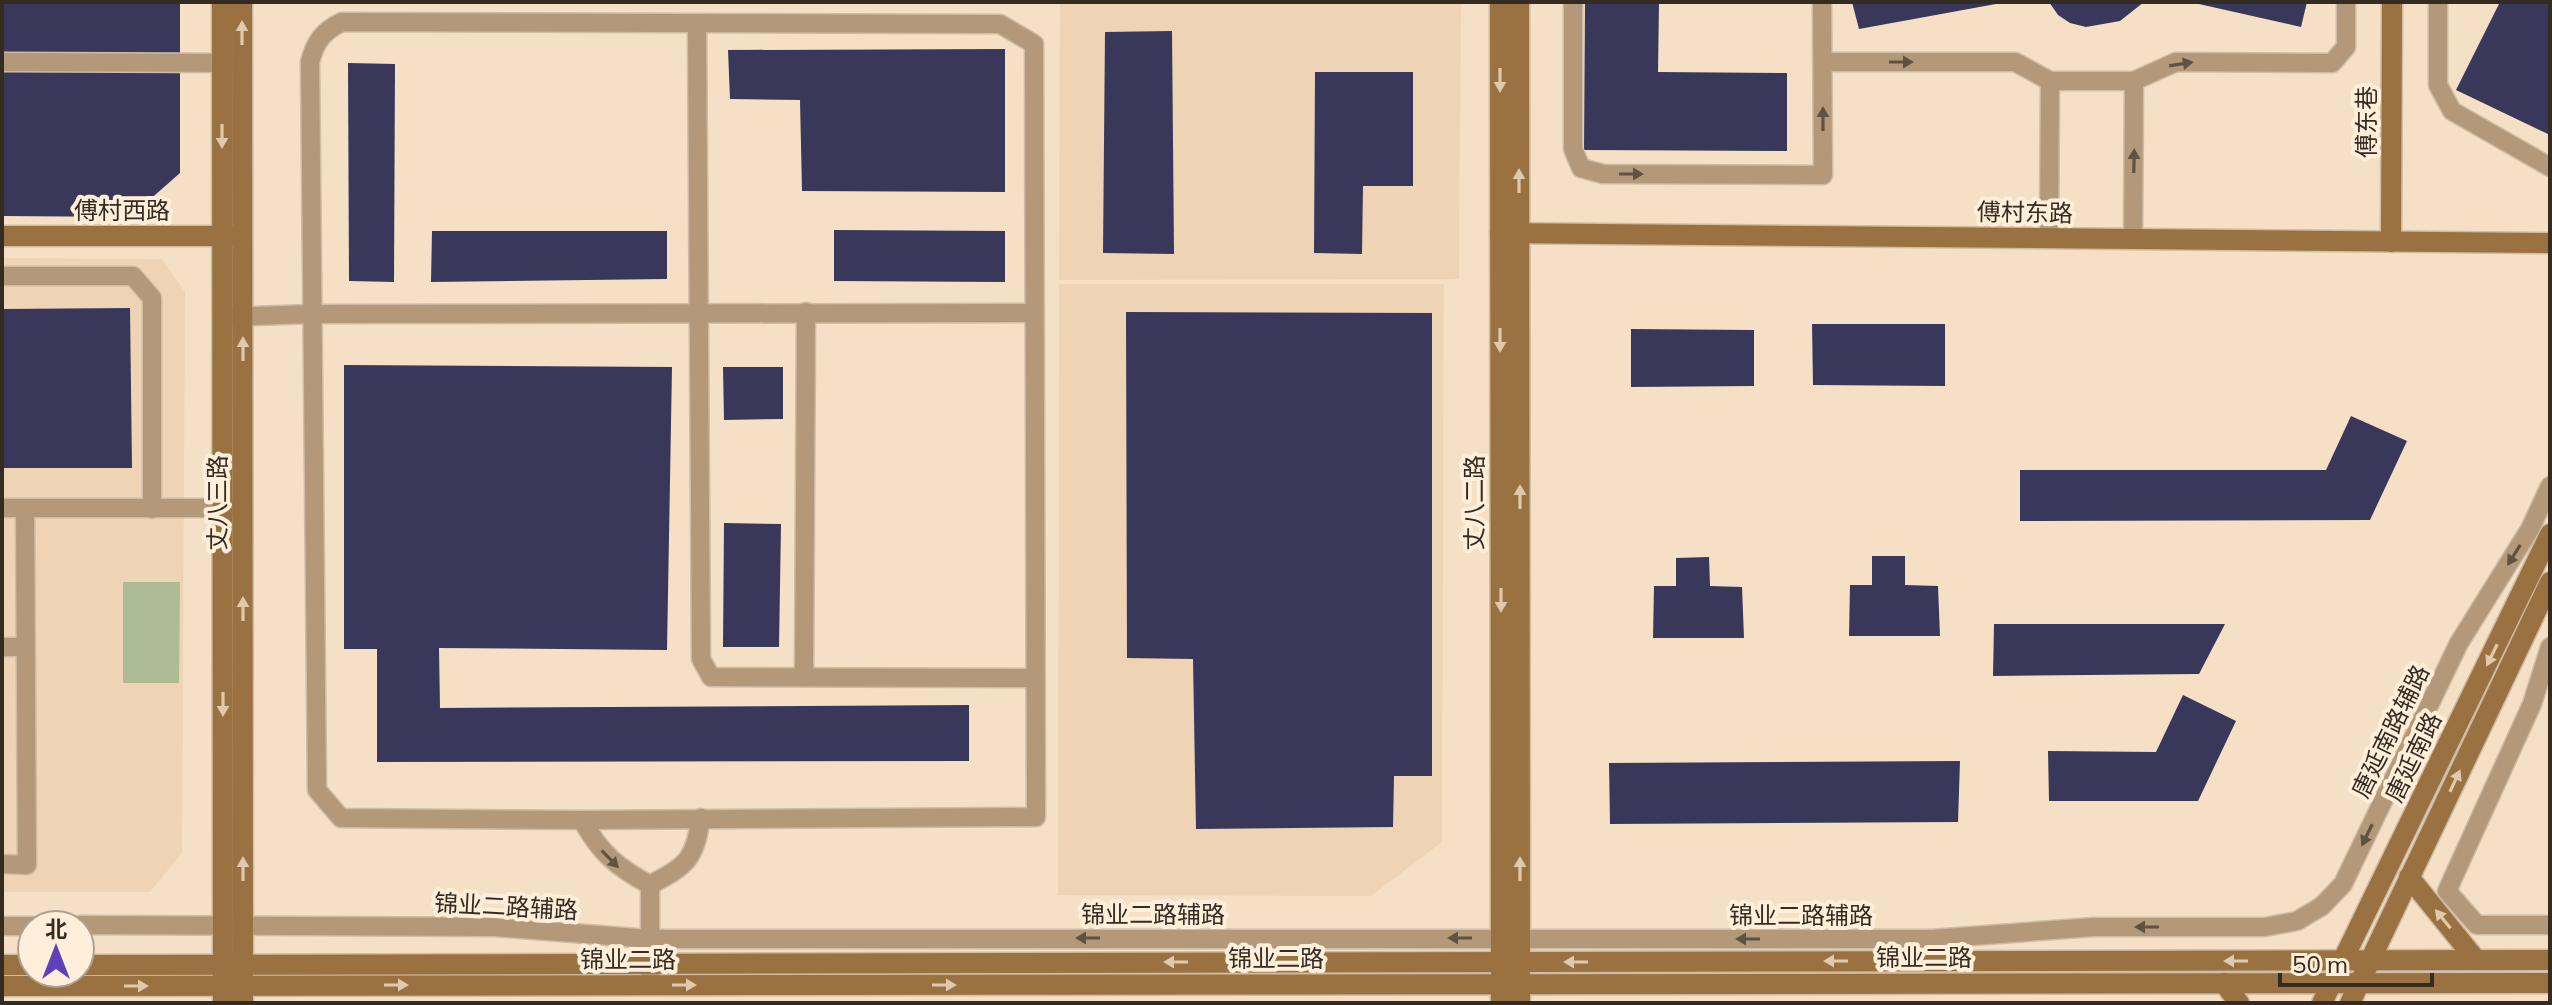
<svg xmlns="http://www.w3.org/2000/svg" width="2552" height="1005" font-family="Mulish,'Noto Sans SC',sans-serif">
<rect width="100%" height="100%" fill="#f5e0c6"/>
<g fill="#eed4b4">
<polygon points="1060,2 1461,2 1459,279 1059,280"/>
<polygon points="2,258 162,259 185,292 182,853 150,892 2,892"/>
<polygon points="1059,284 1444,284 1442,842 1371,896 1058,895"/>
</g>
<polygon fill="#adbc94" points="123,582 180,582 179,683 123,683"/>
<g fill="#39375a">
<polygon points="2,2 180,2 180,173 130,217 2,216"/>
<polygon points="1585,2 1659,2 1658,72 1787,73 1787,151 1584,150"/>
<polygon points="1852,2 1996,2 1996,4 1859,29"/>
<polygon points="2049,2 2144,2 2120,21 2086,27 2070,23 2058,15"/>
<polygon points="2190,2 2307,2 2301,27"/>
<polygon points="2500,2 2550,2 2550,135 2456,90"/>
<polygon points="1172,31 1174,254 1103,253 1105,32"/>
<polygon points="1005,49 1005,192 802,191 800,100 730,99 728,50"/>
<polygon points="348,63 395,64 394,282 349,281"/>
<polygon points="1315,72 1413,72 1413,186 1363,186 1362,254 1314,253"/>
<polygon points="834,230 1005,231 1005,282 834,281"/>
<polygon points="432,231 667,231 667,279 431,282"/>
<polygon points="130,308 132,468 2,468 2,309"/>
<polygon points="1126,312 1432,313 1432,776 1394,776 1393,827 1196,829 1193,659 1127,658"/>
<polygon points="1812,324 1945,324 1945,386 1813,385"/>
<polygon points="1631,329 1754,330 1754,386 1631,387"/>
<polygon points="344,365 672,367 667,650 439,648 440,708 969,705 969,761 377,762 377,649 344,649"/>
<polygon points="723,367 783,367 783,419 724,420"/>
<polygon points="2351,416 2407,441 2370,520 2020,521 2020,470 2326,470"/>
<polygon points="724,523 781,524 779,647 723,647"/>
<polygon points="1872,556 1905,556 1905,585 1938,586 1940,636 1849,636 1850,585 1872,585"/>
<polygon points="1709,557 1710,586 1742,587 1744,638 1653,638 1654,586 1676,586 1676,558"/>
<polygon points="1994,624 2225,624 2199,674 1993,676"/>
<polygon points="2183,695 2236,721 2198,801 2049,801 2048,751 2156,752"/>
<polygon points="1960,761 1958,822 1610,824 1609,763"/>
</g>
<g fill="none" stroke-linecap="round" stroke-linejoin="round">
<defs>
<g id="street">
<polyline points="1573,2 1573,149 1581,168 1603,174 1823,175 1822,2"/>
<polyline points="2438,2 2438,85 2452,111 2550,167"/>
<path d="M342 22 1000 24 1034 44 1036 817 582 820 341 818 317 790 310 62C315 42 323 31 342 22Z"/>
<polyline points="697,25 701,659 711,677 1035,678"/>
<polyline points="2,62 236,63"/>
<polyline points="1823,62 2015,62 2050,81 2134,81 2176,62 2332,63 2346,47 2346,2"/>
<polyline points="2049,238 2050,81"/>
<polyline points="2133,239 2134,81"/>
<polyline points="2,276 133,276 152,298 152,509"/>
<polyline points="229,317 311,314 1034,313"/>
<polyline points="2,508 235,508"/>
<polyline points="2,647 25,647"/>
<polyline points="2550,647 2532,704 2447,891 2477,925 2550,925"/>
<polyline points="804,677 806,312"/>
<path d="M582 820C601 854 617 867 650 885"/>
<polyline points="2,864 27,865 25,508"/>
<polyline points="650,885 650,978"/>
<path d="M650 885C687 865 694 861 701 818"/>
<polyline points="80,925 495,927 650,939 1932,939 2094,927 2265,927 2297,921 2322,906 2343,884 2459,643 2530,529 2550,486"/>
<polyline points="2,926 32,926"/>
</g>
<g id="secondary">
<polyline points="222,2 223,1003"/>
<polyline points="242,2 243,1003"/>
<polyline points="1500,2 1501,1003"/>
<polyline points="1519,2 1520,1003"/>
<polyline points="1500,233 2550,243"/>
<polyline points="2,236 234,236"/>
<polyline points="2391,242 2392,2"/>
<polyline points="2409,877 2476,960"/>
<polyline points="2,965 32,965"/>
<polyline points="80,965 2550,960"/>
<polyline points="2224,983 2239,1003"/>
<polyline points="2,986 2550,983"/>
<polyline points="2322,1003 2550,534"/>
<polyline points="2350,1003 2550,582"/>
</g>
</defs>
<use href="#street" stroke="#cebca5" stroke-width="21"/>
<use href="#secondary" stroke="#cebca5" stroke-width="23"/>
<use href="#street" stroke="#b39879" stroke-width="18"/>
<use href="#secondary" stroke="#9a7242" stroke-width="20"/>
</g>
<defs><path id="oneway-solid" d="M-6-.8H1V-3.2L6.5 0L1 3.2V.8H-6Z" transform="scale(2)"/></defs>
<g fill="#e1c9ac">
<use href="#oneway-solid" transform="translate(242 33) rotate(-90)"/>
<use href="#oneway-solid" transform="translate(1500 80) rotate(90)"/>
<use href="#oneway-solid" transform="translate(222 136) rotate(90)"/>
<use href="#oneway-solid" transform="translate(1519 181) rotate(-90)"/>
<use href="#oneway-solid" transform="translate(1500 340) rotate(90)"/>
<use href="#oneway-solid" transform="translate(243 349) rotate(-90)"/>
<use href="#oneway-solid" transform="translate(1520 497) rotate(-90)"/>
<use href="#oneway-solid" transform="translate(1501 600) rotate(90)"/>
<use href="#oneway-solid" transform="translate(243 609) rotate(-90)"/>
<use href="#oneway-solid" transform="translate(2492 655) rotate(116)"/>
<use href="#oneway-solid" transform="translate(223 704) rotate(90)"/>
<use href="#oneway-solid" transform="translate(2455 781) rotate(-65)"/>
<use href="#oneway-solid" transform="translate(243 869) rotate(-90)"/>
<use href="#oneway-solid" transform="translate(1520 869) rotate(-90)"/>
<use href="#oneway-solid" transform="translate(2443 919) rotate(-129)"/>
<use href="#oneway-solid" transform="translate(1836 961) rotate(180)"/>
<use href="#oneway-solid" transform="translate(2236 961) rotate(180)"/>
<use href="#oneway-solid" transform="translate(1176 962) rotate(180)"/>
<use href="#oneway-solid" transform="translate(1576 962) rotate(180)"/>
<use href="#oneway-solid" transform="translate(396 985)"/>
<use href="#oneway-solid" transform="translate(684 985)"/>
<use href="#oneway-solid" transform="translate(944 985)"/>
<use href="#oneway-solid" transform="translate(136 986)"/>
</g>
<g fill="#605240">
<use href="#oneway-solid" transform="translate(1901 62)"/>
<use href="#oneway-solid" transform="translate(2181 64) rotate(-9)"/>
<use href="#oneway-solid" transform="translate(1823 119) rotate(-90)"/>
<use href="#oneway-solid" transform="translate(2134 161) rotate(-89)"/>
<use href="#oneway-solid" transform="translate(1631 174)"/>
<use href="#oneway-solid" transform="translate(2514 555) rotate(122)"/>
<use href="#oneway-solid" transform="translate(2367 835) rotate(116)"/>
<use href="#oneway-solid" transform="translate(610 859) rotate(46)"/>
<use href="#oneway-solid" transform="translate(2147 927) rotate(180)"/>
<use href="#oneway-solid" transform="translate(1088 938) rotate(180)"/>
<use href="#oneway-solid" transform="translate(1460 938) rotate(180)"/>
<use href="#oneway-solid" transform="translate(1748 939) rotate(-180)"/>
</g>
<g text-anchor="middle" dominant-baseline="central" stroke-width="8" stroke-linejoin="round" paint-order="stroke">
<g font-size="24" fill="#342c22" stroke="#ffeed9">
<text transform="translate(2366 122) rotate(-90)">傅东巷</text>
<text x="122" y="210">傅村西路</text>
<text transform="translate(2025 212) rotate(1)">傅村东路</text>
<text transform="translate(217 503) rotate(-90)">丈八三路</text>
<text transform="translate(1474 503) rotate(-90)">丈八二路</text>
<text transform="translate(2390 731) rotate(-64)">唐延南路辅路</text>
<text transform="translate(2413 757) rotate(-64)">唐延南路</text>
<text transform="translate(506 906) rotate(3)">锦业二路辅路</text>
<text x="1153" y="914">锦业二路辅路</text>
<text x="1801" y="915">锦业二路辅路</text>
<text x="1924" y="957">锦业二路</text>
<text x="1276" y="958">锦业二路</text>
<text x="628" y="959">锦业二路</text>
</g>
</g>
<rect width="2552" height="1005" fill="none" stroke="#342c22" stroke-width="8"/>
<g transform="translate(56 949)"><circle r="38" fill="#ffeed9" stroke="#aea090" stroke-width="2"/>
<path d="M0-6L14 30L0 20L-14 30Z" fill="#5f40b9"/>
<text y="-12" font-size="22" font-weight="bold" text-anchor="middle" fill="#342c22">北</text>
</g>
<path d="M2280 973v12h152v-12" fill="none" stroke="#342c22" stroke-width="4"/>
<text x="2292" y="973" font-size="24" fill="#342c22" stroke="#ffeed9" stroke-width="6" paint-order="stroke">50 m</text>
</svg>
